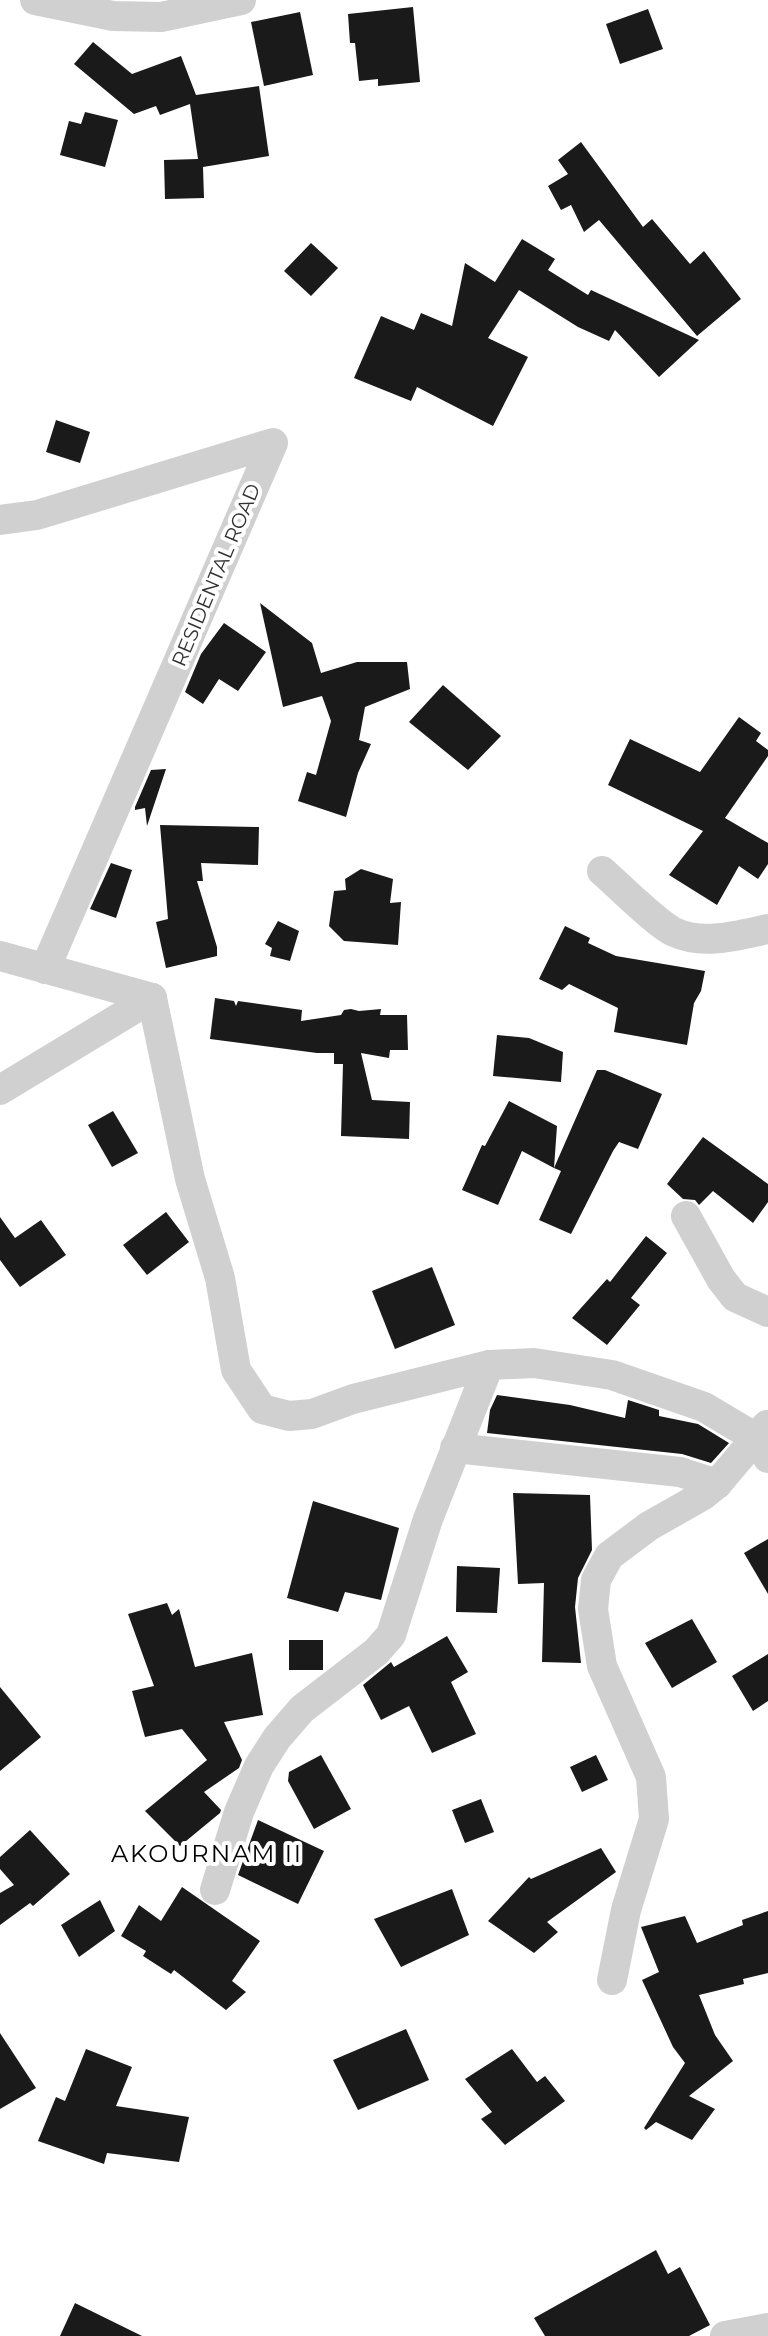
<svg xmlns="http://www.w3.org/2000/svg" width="768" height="2336" font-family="Montserrat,sans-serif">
<rect width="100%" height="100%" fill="#fff"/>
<g fill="#1a1a1a">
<polygon points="413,7 420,82 378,86 378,79 359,81 355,43 350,43 348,14"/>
<polygon points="648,9 663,49 620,64 606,24"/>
<polygon points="300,12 313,75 264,86 251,22"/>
<polygon points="93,42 132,74 181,56 196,95 259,86 269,156 203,167 204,198 165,199 164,160 198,159 190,104 160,115 156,106 134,114 74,64"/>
<polygon points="85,112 118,120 105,167 60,155 69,121 81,124"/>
<polygon points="581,142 643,227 652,219 690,264 704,251 741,299 697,336 599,220 584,232 571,205 561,210 548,186 568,174 558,160"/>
<polygon points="522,239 555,259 548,270 588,295 591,290 699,340 659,377 615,330 609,341 578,327 519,290 488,338 528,357 493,426 417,387 411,401 354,378 381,316 414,330 421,313 452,326 465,263 495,282"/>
<polygon points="311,243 338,268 311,296 284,271"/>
<polygon points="56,420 90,432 80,463 46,452"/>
<polygon points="260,603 312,643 321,673 357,662 407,662 410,689 365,707 359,740 371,744 358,773 346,817 298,801 307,772 316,775 331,721 322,696 283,707"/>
<polygon points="224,623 266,652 238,691 219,679 203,704 185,692 201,654"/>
<polygon points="443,685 501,736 468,770 409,722"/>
<polygon points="739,717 761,733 756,741 768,750 768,756 725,818 768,843 768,864 758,879 739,866 717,905 669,875 703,831 608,785 630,739 700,772"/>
<polygon points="166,769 147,826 145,808 135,810 135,807 151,770"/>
<polygon points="160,825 259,827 258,865 201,863 203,881 197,881 217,947 217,956 166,968 156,922 168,919"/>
<polygon points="111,863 132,870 116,918 90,909"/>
<polygon points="361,869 393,879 390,903 401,902 398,945 344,941 329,926 334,891 346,890 345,879"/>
<polygon points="278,921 299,931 290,961 270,956 272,948 265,944"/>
<polygon points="565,926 590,938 588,943 616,956 705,971 701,991 694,1003 687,1045 614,1032 618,1008 569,984 562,990 539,979"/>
<polygon points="215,998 234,1001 236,1006 238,1001 302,1010 301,1021 341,1015 344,1010 351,1009 359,1011 381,1009 380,1015 407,1015 408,1050 390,1050 389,1058 361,1053 372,1100 410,1102 409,1139 341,1136 343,1064 334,1064 334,1053 317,1053 210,1039"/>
<polygon points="497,1035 529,1038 563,1052 561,1082 493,1076"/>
<polygon points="597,1070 605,1070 662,1094 638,1149 619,1142 613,1151 571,1234 539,1220 561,1171 554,1168"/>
<polygon points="509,1101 557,1126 554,1168 522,1151 498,1205 462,1190 482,1145 485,1146"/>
<polygon points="113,1111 138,1153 112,1167 88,1125"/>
<polygon points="703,1137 768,1184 768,1202 753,1223 713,1191 699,1205 695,1200 683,1199 667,1184"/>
<polygon points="166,1212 189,1242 147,1275 123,1245"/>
<polygon points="0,1217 15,1238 41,1220 66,1255 20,1287 0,1260"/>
<polygon points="646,1236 667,1253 631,1298 640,1305 607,1345 572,1318 607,1279 610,1282"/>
<polygon points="432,1267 455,1325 395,1349 372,1291"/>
<polygon points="497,1395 570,1405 625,1418 628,1400 659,1410 659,1416 698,1424 729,1443 711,1463 682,1454 487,1433 490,1410"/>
<polygon points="513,1493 590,1495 592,1550 578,1578 575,1607 581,1663 542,1662 544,1583 518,1584"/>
<polygon points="313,1501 399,1528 381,1600 345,1592 338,1612 287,1598"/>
<polygon points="768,1539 768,1594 744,1553"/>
<polygon points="457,1566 500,1568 497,1613 456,1612"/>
<polygon points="167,1603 172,1615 179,1609 195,1667 252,1653 263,1715 224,1722 242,1760 239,1768 204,1792 221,1810 220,1813 180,1846 145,1811 207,1760 182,1729 145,1737 132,1691 154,1686 128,1614"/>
<polygon points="692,1619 717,1662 672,1688 645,1643"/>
<polygon points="447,1636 468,1672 451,1682 476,1734 432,1753 409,1706 381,1720 363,1685 391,1662 394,1667"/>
<rect x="289" y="1640" width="34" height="30"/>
<polygon points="768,1654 768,1701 753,1711 732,1676"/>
<polygon points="0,1687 41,1737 0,1771"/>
<polygon points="321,1755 351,1809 314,1829 288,1781 289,1772"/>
<polygon points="596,1755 608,1780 582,1792 570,1767"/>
<polygon points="481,1799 494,1832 465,1843 452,1810"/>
<polygon points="258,1820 324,1851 298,1904 238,1875"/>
<polygon points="30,1830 70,1874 33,1906 30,1903 0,1925 0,1893 14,1885 0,1869 0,1857"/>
<polygon points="601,1848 616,1872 547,1922 558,1932 534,1953 488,1921 529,1877 531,1879"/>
<polygon points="182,1887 260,1941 232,1981 246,1992 226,2010 174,1970 171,1974 143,1956 146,1951 121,1936 139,1905 161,1921"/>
<polygon points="452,1889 469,1935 401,1967 374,1919"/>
<polygon points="100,1900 115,1931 79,1957 61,1925"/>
<polygon points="768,1911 768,1973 743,1979 744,1984 699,1995 715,2035 733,2061 689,2096 715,2109 692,2140 656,2122 646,2130 644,2128 685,2063 673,2047 642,1980 659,1972 641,1927 685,1916 697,1943 743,1925 742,1920"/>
<polygon points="406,2029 429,2080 358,2110 333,2060"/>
<polygon points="0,2033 36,2088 0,2109"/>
<polygon points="86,2049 132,2067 116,2106 189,2117 179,2162 107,2153 104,2164 38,2141 56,2097 65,2101"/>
<polygon points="512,2049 537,2082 545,2076 565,2101 505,2145 481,2119 492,2112 465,2079"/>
<polygon points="656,2250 668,2274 680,2267 710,2325 689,2336 545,2336 534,2318"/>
<polygon points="75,2303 142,2336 60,2336"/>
</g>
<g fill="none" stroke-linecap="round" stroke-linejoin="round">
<g stroke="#d0d0d0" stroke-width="30">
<polyline points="35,0 113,16 161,17 241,0"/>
<polyline points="0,520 37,515 273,443 45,969"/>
<path d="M602 871C619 886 657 924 674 932 704 946 739 935 768 929"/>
<polyline points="0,956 152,998"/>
<polyline points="152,998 190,1179 220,1278 236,1370 262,1409 289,1416 312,1414 353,1399 489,1365 534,1363 612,1375 704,1407 756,1438 768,1458"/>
<polyline points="0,1090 152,998"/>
<polyline points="686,1216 721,1279 735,1297 768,1312"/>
<polyline points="455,1448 680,1472 717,1484"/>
<polyline points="215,1890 239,1812 259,1766 277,1738 302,1709 376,1652 391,1635 428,1519 489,1365"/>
<polyline points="612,1980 626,1910 654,1819 651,1777 602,1666 593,1609 596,1580 609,1556 649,1526 702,1496 717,1484 767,1425"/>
<polyline points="725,2336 768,2328"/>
</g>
</g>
<g text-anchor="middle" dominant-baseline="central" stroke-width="8" stroke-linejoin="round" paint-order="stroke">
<g font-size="20" fill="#333" stroke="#fff">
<text transform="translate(216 575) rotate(-67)">RESIDENTAL ROAD</text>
</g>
<g font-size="24" letter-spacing="2" fill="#000" stroke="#fff">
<text x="207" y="1853">AKOURNAM II</text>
</g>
</g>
</svg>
